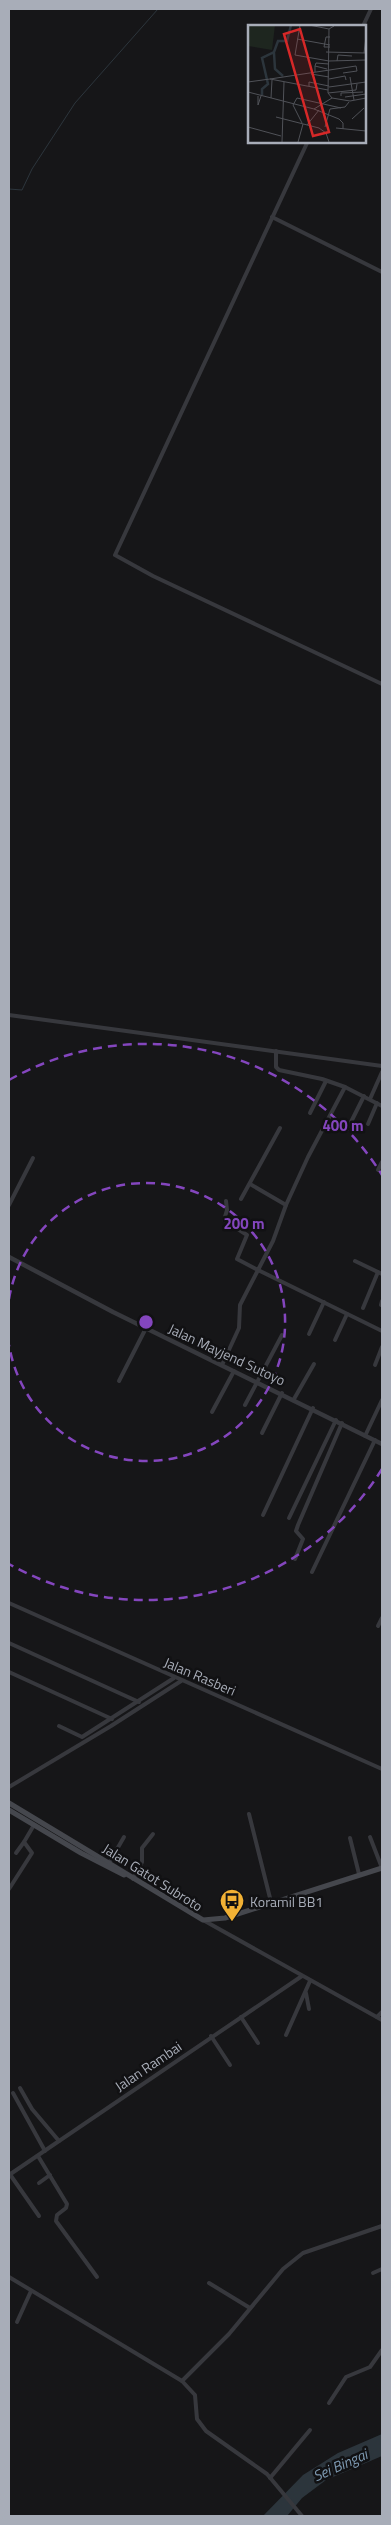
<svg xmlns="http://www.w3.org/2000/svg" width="391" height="2525" font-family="'Titillium Web',sans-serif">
<rect width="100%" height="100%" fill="#161618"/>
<polygon fill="#2c353c" points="382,2434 382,2456 326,2480 302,2498 287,2516 263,2516 303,2475 338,2453"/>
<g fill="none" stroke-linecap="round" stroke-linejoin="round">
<polyline stroke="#2c353c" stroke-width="1" points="9,189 22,190 32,169 75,103 158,9"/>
<g stroke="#37383d" stroke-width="4">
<polyline points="363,26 371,9"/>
<polyline points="308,141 115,555 153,576 382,684"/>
<polyline points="272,217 382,272"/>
<polyline points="9,1015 382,1066"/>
<polyline points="276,1051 276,1067 279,1070 322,1079 345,1087 382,1106"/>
<polyline points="370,1099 382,1072"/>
<polyline points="310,1113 326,1081"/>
<polyline points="368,1124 377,1103"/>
<polyline points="349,1126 364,1096"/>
<polyline points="378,1170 382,1162"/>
<polyline points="250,1184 286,1205"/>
<polyline points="241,1199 280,1128"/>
<polyline points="226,1201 227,1210 224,1220 247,1235 237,1259 258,1270 273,1241 286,1205 308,1157 345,1087"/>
<polyline points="9,1205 33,1158"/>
<polyline points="355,1261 382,1274"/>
<polyline points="381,1305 382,1301"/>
<polyline points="363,1308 378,1272"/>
<polyline points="309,1334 324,1302"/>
<polyline points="335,1340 347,1314"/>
<polyline points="222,1365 239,1328 240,1305 258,1270 382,1331"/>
<polyline points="375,1365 382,1347"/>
<polyline points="119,1381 146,1328"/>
<polyline points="294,1399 314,1364"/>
<polyline points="245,1405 282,1335"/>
<polyline points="212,1412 234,1371"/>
<polyline points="262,1433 282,1393"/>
<polyline points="365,1436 382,1400"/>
<polyline points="263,1515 313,1408"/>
<polyline points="289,1518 336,1420"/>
<polyline points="295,1559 303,1539 296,1531 298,1525 342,1423"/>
<polyline points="312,1572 375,1440"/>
<polyline points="9,1603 382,1769"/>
<polyline points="378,1626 382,1618"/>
<polyline points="9,1643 139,1702"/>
<polyline points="9,1672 112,1719"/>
<polyline points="59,1726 82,1737 174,1678"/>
<polyline points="9,1787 111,1726 181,1681"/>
<polyline points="249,1814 271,1902"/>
<polyline points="370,1837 382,1868"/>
<polyline points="350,1838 359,1874"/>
<polyline points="16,1853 24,1842"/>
<polyline points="109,1863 124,1837"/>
<polyline points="133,1879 142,1862 142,1848 153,1834"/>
<polyline points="9,1889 32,1853 24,1842 34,1825"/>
<polyline points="203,1920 382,2020"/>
<polyline points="306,1993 309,2009"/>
<polyline points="241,2017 258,2043"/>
<polyline points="377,2017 382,2012"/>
<polyline points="286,2035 310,1981"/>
<polyline points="211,2036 230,2065"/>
<polyline points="20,2088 32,2109 59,2141"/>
<polyline points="13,2093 45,2151"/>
<polyline points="38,2156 67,2204 66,2208 57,2215 56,2221 97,2277"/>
<polyline points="9,2173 39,2216"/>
<polyline points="9,2175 302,1976"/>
<polyline points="39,2183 50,2175"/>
<polyline points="373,2273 382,2269"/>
<polyline points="9,2277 182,2381 195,2395 197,2419 206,2431 267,2474 302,2516"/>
<polyline points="209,2283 250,2308"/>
<polyline points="17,2322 31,2291"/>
<polyline points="182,2381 229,2334 283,2269 303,2253 382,2226"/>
<polyline points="329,2403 346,2377 370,2367 382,2350"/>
<polyline points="270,2478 310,2430"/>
</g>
<polyline stroke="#37383d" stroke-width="4.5" points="9,1257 113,1312 382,1444"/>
<g stroke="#45474d" stroke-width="5">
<polyline points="9,1803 203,1920 225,1918 382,1868"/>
<polyline points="9,1810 81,1853 124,1875"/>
</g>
</g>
<g fill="none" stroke="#8446be" stroke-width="2.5" stroke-dasharray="9 6">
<path d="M9 1299A139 139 0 1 1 9 1345"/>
<path d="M382 1469A278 278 0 0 1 9 1564M9 1080A278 278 0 0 1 382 1175"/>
</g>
<defs>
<symbol id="bus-pin" viewBox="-11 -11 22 30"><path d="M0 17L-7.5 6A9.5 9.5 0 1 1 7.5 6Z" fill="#f2b134" stroke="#111113"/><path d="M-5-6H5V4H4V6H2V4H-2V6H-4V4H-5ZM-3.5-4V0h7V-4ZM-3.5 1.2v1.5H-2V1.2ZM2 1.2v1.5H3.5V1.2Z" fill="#111"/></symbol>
</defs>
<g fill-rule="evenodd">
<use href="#bus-pin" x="218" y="1887" width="28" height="38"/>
</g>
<g text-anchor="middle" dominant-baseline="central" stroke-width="5" stroke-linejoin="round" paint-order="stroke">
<g font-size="14" fill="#a8adb8" stroke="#111113">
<text transform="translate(227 1354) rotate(25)">Jalan Mayjend Sutoyo</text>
<text transform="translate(200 1676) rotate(23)">Jalan Rasberi</text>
<text transform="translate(153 1877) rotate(32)">Jalan Gatot Subroto</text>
<text transform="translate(148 2066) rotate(-34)">Jalan Rambai</text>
</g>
<g font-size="14" fill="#a8adb8" stroke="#111113" text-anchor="start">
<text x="250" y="1901">Koramil BB1</text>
</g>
<g font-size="15" font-style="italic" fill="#7f9bb3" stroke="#111113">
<text transform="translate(340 2465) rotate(-24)">Sei Bingai</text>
</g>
</g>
<g transform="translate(248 25)">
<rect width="118" height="118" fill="#161618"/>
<path d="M0 0H27L24 25 0 21Z" fill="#1e261f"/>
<path fill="none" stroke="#2c353c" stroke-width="2.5" d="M26 28 27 44 35 51M14 70V64L20 59 14 33 26 27 30 16H39L43 0"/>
<path fill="none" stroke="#505258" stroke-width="1" d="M52 0 47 30 81 36M61 0 81 4M49 14 82 20M82 22H76L78 12H82M78 27 118 28M116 28 118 12M81 36 118 35M89 36 90 30 104 31M67 41 68 38 81 39M67 47V41L79 44M63 49 81 52M102 52 106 75M22 54 108 41 109 46 95 48M81 54 97 51 98 55M0 57 22 54 80 65M61 61V57L81 61M81 62 118 57M0 67 66 84 84 73 102 76 118 73M80 68 108 65 109 59M10 71V80L13 71M93 71V68L115 67M97 72 118 69M23 73 24 55M84 73 80 68 81 4 86 1M66 84 91 94 95 98V104M28 92 71 103 78 108 81 117M104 94 116 83M54 98 45 80 49 73 93 83M59 100 71 85M0 102 33 111M77 102 82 84 97 82 101 77M88 103 118 106M34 117 36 57M50 117 55 99"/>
<path fill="#d62828" fill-opacity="0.15" stroke="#d62828" stroke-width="2.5" d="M52 4 81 107 65 111 36 9Z"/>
<rect width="118" height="118" fill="none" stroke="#a8adb8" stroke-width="2.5"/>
</g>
<circle cx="146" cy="1322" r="8" fill="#8446be" stroke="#111113" stroke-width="2.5"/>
<g font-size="15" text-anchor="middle" font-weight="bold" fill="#8446be" stroke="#111113" stroke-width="5" stroke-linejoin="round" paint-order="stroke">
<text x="343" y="1131">400 m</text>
<text x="244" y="1229">200 m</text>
</g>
<rect width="391" height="2525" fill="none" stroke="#a8adb8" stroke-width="20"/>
</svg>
